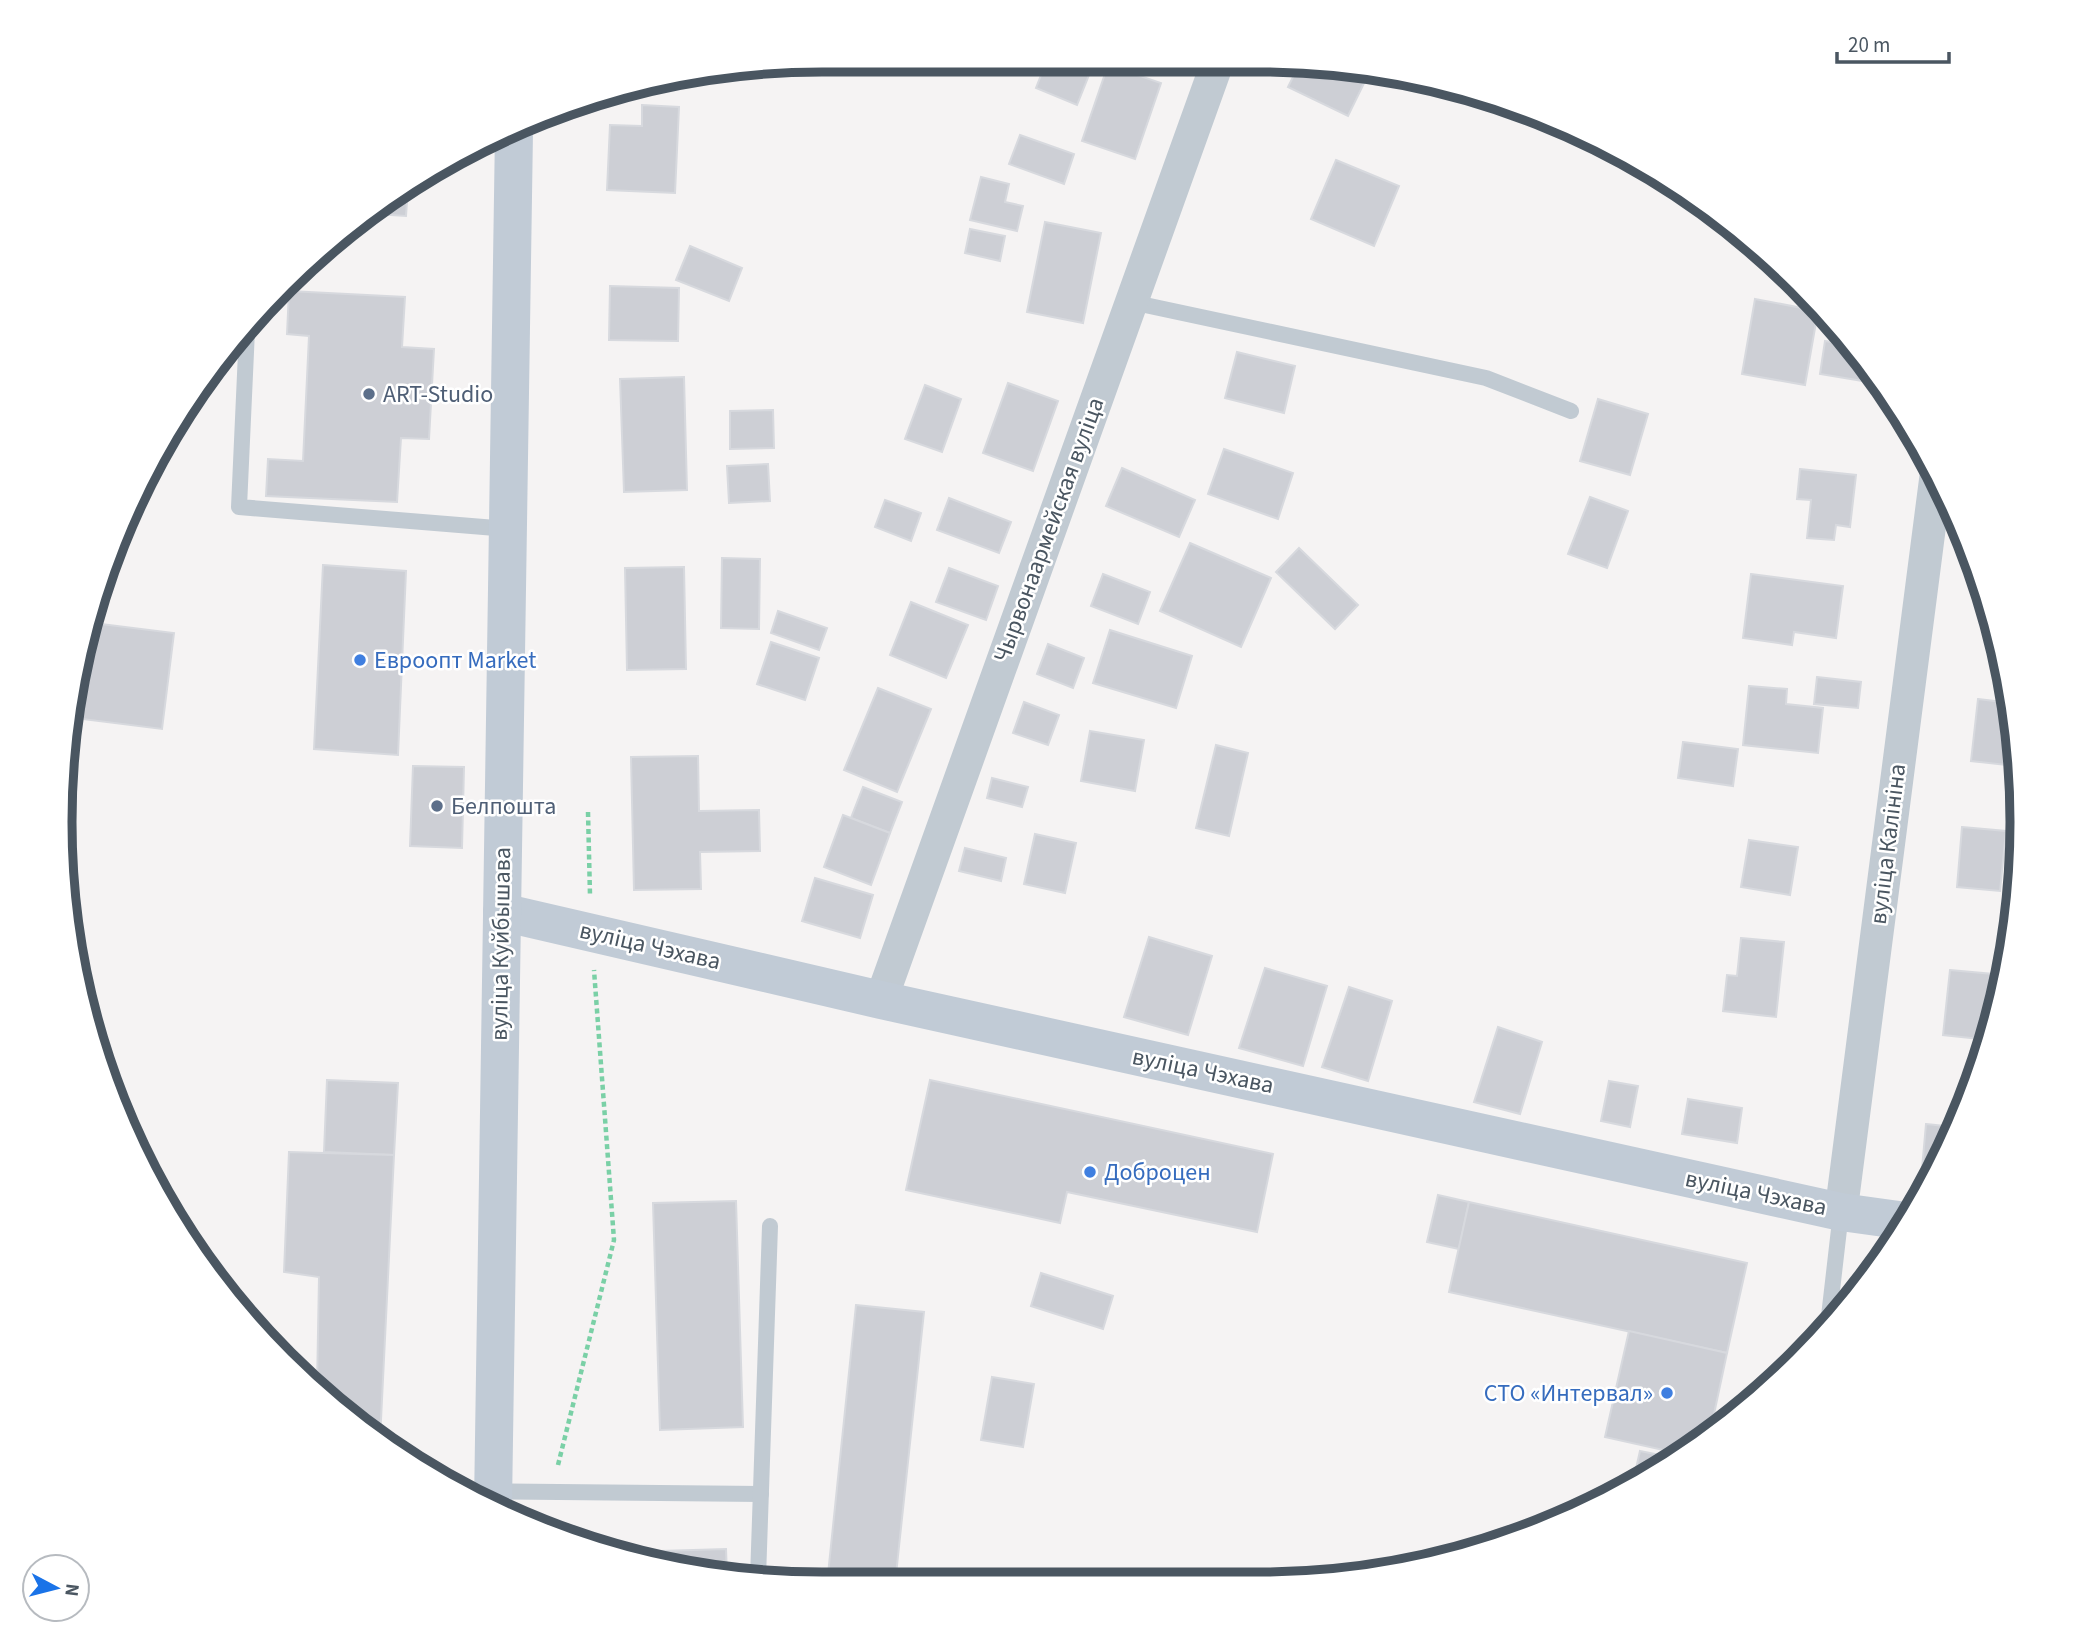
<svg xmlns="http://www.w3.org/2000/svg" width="2082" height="1644" font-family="'Source Sans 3',sans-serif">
<rect width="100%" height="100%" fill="#f5f3f3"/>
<g fill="#cdcfd5" stroke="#d7d9de" stroke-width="2">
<polygon points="1047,60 1095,60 1077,105 1036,88"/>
<polygon points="1301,61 1369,73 1348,116 1288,87"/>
<polygon points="1108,65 1161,83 1135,159 1082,141"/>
<polygon points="642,105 679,107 675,193 607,190 610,125 642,126"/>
<polygon points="1020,135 1074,154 1064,184 1009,164"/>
<polygon points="1336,160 1399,186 1374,246 1311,219"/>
<polygon points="981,177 1009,184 1005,202 1023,206 1017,231 970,220"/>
<polygon points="408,187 406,216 373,214"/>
<polygon points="1045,222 1101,233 1083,323 1027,312"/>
<polygon points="970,229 1005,236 1000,261 965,253"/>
<polygon points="690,246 742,268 729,301 676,280"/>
<polygon points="610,286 679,288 678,341 609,340"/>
<polygon points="289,291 405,297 402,347 434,349 429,439 401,438 397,502 266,496 268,459 303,461 309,336 287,334"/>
<polygon points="1755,299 1818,311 1805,385 1742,374"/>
<polygon points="1825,341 1852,345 1871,372 1869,382 1820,374"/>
<polygon points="1237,352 1295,366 1284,413 1225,398"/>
<polygon points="684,377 687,490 624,492 620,379"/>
<polygon points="1008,383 1058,401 1033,471 983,453"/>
<polygon points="925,385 961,399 942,452 905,439"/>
<polygon points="1598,399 1648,414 1630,475 1580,461"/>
<polygon points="773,410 774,448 730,449 730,411"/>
<polygon points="1224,449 1293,473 1278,519 1208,494"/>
<polygon points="768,464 770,501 729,503 727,466"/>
<polygon points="1122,468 1195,500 1179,537 1106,506"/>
<polygon points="1800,469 1856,475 1850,527 1836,525 1834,540 1807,538 1811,500 1797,499"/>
<polygon points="1590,497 1628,511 1607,568 1568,554"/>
<polygon points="949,498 1011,522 999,553 937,530"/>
<polygon points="885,500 921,513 911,541 875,527"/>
<polygon points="1190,543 1271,578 1241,647 1160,611"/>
<polygon points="1299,548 1358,605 1335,629 1276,572"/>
<polygon points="722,558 760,559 759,629 721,628"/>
<polygon points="323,565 406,571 398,755 314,749"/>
<polygon points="684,567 686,669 627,670 625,568"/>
<polygon points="949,568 998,586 986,620 936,602"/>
<polygon points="1103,574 1150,592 1138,624 1091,606"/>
<polygon points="1751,574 1843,586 1836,638 1794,632 1792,645 1743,638"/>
<polygon points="1987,599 1995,632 1983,630"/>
<polygon points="911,602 968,625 946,678 890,655"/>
<polygon points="778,611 827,628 819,650 771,633"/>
<polygon points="93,623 174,633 162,729 82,719"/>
<polygon points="1110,630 1192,656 1176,708 1093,683"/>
<polygon points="771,642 819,658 805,700 757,684"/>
<polygon points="1048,644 1084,658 1073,688 1037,674"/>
<polygon points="1817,677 1861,682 1858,708 1814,704"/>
<polygon points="1749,686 1787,689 1786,704 1823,708 1818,753 1743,745"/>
<polygon points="878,688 931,709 897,792 844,770"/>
<polygon points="1978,699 2011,703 2016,723 2015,766 1971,761"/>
<polygon points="1024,702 1059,715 1048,745 1013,733"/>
<polygon points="1090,731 1144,740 1135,791 1081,781"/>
<polygon points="1683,742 1738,749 1733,786 1678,778"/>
<polygon points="1216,745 1248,753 1229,836 1196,828"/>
<polygon points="698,756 699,811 759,810 760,851 700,852 701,889 634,890 631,757"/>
<polygon points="413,766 464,767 462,848 410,846"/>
<polygon points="992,778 1028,787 1022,807 987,798"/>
<polygon points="863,787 902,802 890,833 851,818"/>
<polygon points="843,815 890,833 871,885 824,867"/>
<polygon points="1962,827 2006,831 2000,891 1957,887"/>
<polygon points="1035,834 1076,843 1065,893 1024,884"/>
<polygon points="1749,840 1798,847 1790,895 1741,887"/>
<polygon points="965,848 1006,858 1001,881 959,871"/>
<polygon points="815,878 873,895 860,938 802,921"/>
<polygon points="1149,937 1212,956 1188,1035 1124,1017"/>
<polygon points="1741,938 1784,942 1776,1017 1723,1011 1727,975 1737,976"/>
<polygon points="1265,968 1327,986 1303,1066 1239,1048"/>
<polygon points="1950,970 2004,975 1996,1020 1989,1040 1943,1035"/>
<polygon points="1349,987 1392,1001 1368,1081 1322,1067"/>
<polygon points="1498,1027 1542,1042 1520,1114 1474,1102"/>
<polygon points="327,1080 398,1083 394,1155 324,1152"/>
<polygon points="930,1080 1273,1154 1257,1232 1067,1192 1060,1223 906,1190"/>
<polygon points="1609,1081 1638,1086 1630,1127 1601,1121"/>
<polygon points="1688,1099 1742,1108 1737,1143 1682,1134"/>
<polygon points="1926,1124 1956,1127 1944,1160 1930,1181 1921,1180"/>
<polygon points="289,1152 394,1155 380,1440 358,1427 317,1388 319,1277 284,1272"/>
<polygon points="1438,1195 1469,1202 1459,1249 1427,1242"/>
<polygon points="736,1201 743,1427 660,1430 653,1203"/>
<polygon points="1469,1202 1747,1263 1727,1353 1449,1292"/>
<polygon points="1041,1273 1113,1296 1103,1329 1031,1306"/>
<polygon points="856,1305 924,1312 895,1584 827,1584"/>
<polygon points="1629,1331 1727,1353 1710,1433 1681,1454 1605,1437"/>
<polygon points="992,1377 1034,1384 1023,1447 981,1440"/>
<polygon points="1640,1451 1675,1458 1632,1486"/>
<polygon points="726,1549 727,1575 674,1570 661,1566 660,1551"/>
</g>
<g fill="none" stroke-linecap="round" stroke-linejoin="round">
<g stroke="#7ad0a6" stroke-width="4.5" stroke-dasharray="5 3.5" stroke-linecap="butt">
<polyline points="588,812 590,895"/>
<polyline points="558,1465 614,1240 594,970"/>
<polyline points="551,1533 551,1519"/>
</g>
<g stroke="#c1cad2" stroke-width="16">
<polyline points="1131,302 1486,378 1571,411"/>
<polyline points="247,330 239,507 508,529"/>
<polyline points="1828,1325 1841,1212"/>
<polyline points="468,1491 761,1494"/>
<polyline points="758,1578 770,1226"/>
</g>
<g stroke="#c1cad2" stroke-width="33">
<polyline points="881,1000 1218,61"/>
<polyline points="1841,1212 1936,476"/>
</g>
<g stroke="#c1cbd6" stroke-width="38">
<polyline points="502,912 881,1000 1841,1212 1906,1221"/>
<polyline points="493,1505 514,131"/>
</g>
</g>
<g fill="#5c6f8a" stroke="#fff" stroke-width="2.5">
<circle cx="369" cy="394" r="7"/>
<circle cx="437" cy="806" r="7"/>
</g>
<g fill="#3f7fe0" stroke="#fff" stroke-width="2.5">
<circle cx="360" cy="660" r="7"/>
<circle cx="1090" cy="1172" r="7"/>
<circle cx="1667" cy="1393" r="7"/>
</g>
<g text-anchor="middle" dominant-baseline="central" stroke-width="5" stroke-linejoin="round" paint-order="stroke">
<g font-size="24" fill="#4e5e75" stroke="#fff" text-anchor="start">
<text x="383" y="394">ART-Studio</text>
<text x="451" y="806">Белпошта</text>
</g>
<g font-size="24" fill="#4a5661" stroke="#fff">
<text transform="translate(1049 530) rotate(-70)">Чырвонаармейская вуліца</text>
<text transform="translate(1888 844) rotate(-83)">вуліца Калініна</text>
<text transform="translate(501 944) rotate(-89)">вуліца Куйбышава</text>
<text transform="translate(650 946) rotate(13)">вуліца Чэхава</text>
<text transform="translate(1203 1071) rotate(12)">вуліца Чэхава</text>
<text transform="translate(1756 1193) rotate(12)">вуліца Чэхава</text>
</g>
<g font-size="24" fill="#366cbe" stroke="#fff" text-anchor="start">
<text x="374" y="660">Евроопт Market</text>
<text x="1104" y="1172">Доброцен</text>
<text x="1653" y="1393" text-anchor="end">СТО «Интервал»</text>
</g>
</g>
<path d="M0 0H2082V1644H0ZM822 72H1260A750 750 0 0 1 2010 822V822A750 750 0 0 1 1260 1572H822A750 750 0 0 1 72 822V822A750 750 0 0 1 822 72Z" fill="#fff" fill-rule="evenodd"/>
<path fill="none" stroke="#4a5661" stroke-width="9" d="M822 72H1260A750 750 0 0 1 2010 822V822A750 750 0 0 1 1260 1572H822A750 750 0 0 1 72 822V822A750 750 0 0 1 822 72Z"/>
<g transform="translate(56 1588) rotate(97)"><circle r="33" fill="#ffffff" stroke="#b7bbc0" stroke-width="2"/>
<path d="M0-5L12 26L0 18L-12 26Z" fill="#1a73e8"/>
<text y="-10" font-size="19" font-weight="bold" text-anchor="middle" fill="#4a5661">N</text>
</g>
<path d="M1837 52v10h112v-10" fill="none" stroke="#4a5661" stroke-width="3.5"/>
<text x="1848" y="52" font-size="21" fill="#4a5661" stroke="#ffffff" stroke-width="5" paint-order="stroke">20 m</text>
</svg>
